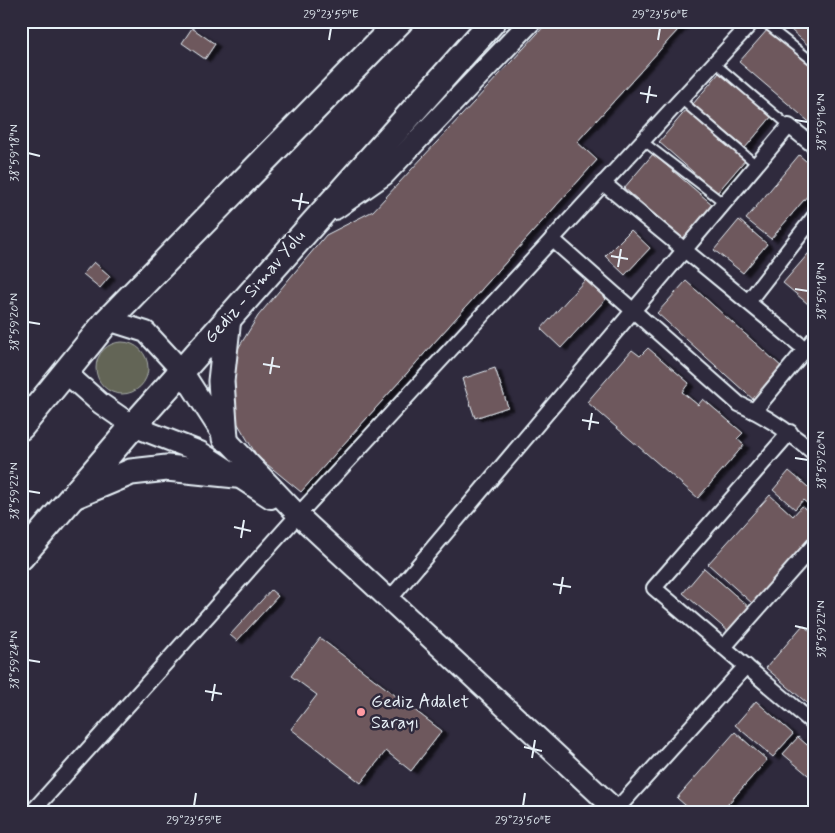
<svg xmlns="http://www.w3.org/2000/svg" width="835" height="833" font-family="Mynerve,sans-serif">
<defs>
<filter id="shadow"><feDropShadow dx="5.5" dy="3" stdDeviation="1" flood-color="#0009"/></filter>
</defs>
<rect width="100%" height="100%" fill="#2f2a3d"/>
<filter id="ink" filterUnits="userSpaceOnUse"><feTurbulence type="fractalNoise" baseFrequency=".02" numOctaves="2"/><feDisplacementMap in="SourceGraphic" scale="10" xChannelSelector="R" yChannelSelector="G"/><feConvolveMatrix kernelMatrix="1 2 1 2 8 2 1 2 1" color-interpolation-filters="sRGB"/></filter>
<g filter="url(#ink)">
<circle fill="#636557" stroke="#a6aba8" cx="122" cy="368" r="26"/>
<g fill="#6e595d" stroke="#e8f1f8" filter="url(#shadow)">
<polygon points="549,21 686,21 577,142 597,160 301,492 257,456 232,414 229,379 239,347 258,316 326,235 373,211"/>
<polygon points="781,21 814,21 814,42 810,47"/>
<polygon points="192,28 215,44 205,59 182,43"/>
<polygon points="768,29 814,68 814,126 739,62"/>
<polygon points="719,73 772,116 745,148 693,104"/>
<polygon points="687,109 746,159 717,193 659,142"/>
<polygon points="653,154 713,205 684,239 624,188"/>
<polygon points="799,155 814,168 814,188 771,239 746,219"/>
<polygon points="739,220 767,244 743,273 714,250"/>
<polygon points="631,230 650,248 625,275 605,256"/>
<polygon points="814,247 814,309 783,283"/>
<polygon points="94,262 110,276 100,288 83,274"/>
<polygon points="585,280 606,299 561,348 541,329"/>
<polygon points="686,281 784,369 755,401 657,313"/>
<polygon points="648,348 689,383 682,392 698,405 703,399 743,433 737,439 744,445 698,498 587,402 632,350 640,356"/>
<polygon points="814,363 814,376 807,370"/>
<polygon points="495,368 508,407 475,418 462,379"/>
<polygon points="789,471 814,492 814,509 803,500 795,509 773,490"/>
<polygon points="770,495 793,516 802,506 814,517 814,536 753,604 708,564"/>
<polygon points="704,568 750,608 729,632 683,593"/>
<polygon points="271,590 278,596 237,641 230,635"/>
<polygon points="803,625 814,635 814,696 808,704 766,668"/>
<polygon points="320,638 442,731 411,771 386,751 361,783 291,729 317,695 291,676"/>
<polygon points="756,701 793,734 773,757 735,725"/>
<polygon points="735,732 767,760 721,812 693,812 677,798"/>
<polygon points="798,737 814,751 814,780 783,754"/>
</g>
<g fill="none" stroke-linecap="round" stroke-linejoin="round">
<defs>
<g id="lane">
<polyline points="762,21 814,62"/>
<polyline points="715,63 789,126"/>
<polyline points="681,100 757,165"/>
<polyline points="643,141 724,203"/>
</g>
<g id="street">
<polyline points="603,183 805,349"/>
<path d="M552 239 739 404C767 416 791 433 814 453"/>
<polyline points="748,302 814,217"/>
<polyline points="754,411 814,339"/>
<polyline points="790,432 654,588 814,724"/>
<polyline points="389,600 789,126 814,146"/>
<polyline points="724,647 814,545"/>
<polyline points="616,810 746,666"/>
<polyline points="32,812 298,515 753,21"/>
</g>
<g id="secondary">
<polyline points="335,209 384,175 531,21"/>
<polyline points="108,320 146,332 182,371 225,438 298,515 618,812"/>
<polyline points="65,372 100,403 133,426 200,452 271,498"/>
</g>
<g id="highway">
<polyline points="21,427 108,320 400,21"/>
<polyline points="225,438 221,381 228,318"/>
<polyline points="76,495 131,472 167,468 236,475"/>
<polyline points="21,557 133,426 493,21"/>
</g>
</defs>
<use href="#lane" stroke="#e8f1f8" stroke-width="11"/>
<use href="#street" stroke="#e8f1f8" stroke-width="18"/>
<use href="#secondary" stroke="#e8f1f8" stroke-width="24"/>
<use href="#highway" stroke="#e8f1f8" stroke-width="29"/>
<use href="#lane" stroke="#2f2a3d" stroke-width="7"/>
<use href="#street" stroke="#2f2a3d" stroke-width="14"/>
<use href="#secondary" stroke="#2f2a3d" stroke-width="20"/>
<use href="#highway" stroke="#2f2a3d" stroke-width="25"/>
</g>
</g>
<path fill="none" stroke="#e8f1f8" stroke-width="2" d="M329 40 331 28M658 40 660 28M640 93 657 96M647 103 650 86M795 120 808 122M28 153 40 156M292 200 309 203M299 210 302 193M611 256 628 259M618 267 621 249M795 289 808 291M28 322 40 324M263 364 280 367M270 374 273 357M582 420 599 423M589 430 592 413M795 458 808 460M28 491 40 493M234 527 251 531M241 538 244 520M553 584 571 587M560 594 563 577M795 626 808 629M28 660 40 662M205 691 222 694M212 701 215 684M524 747 542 751M532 758 535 740M194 806 196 793M523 806 525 793"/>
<circle fill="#ff9aa2" stroke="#2f2a3d" stroke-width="2" cx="361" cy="712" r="5"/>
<g text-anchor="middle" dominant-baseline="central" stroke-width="5" stroke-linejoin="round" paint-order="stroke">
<g font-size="18" fill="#e8f1f8" stroke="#2f2a3d">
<text transform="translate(255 287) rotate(-49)">Gediz - Simav Yolu</text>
</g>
<g font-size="18" fill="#e8f1f8" stroke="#2f2a3d" text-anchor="start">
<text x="371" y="702">Gediz Adalet<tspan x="371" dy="21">Sarayı</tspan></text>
</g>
</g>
<rect width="835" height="833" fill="none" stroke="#2f2a3d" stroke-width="55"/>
<rect x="28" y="28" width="780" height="778" fill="none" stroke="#e8f1f8" stroke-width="2"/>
<g font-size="12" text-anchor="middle" fill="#e8f1f8">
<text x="331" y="18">29°23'55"E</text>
<text x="660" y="18">29°23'50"E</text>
<text transform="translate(821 122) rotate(-90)" y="4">38°59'16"N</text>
<text transform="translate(14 153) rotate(-90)" y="4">38°59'18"N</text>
<text transform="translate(821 291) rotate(-90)" y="4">38°59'18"N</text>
<text transform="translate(14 322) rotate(-90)" y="4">38°59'20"N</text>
<text transform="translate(821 460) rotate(-90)" y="4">38°59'20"N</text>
<text transform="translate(14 491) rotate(-90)" y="4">38°59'22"N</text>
<text transform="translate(821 629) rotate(-90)" y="4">38°59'22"N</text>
<text transform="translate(14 660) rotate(-90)" y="4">38°59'24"N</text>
<text x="194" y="824">29°23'55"E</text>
<text x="523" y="824">29°23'50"E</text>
</g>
</svg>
